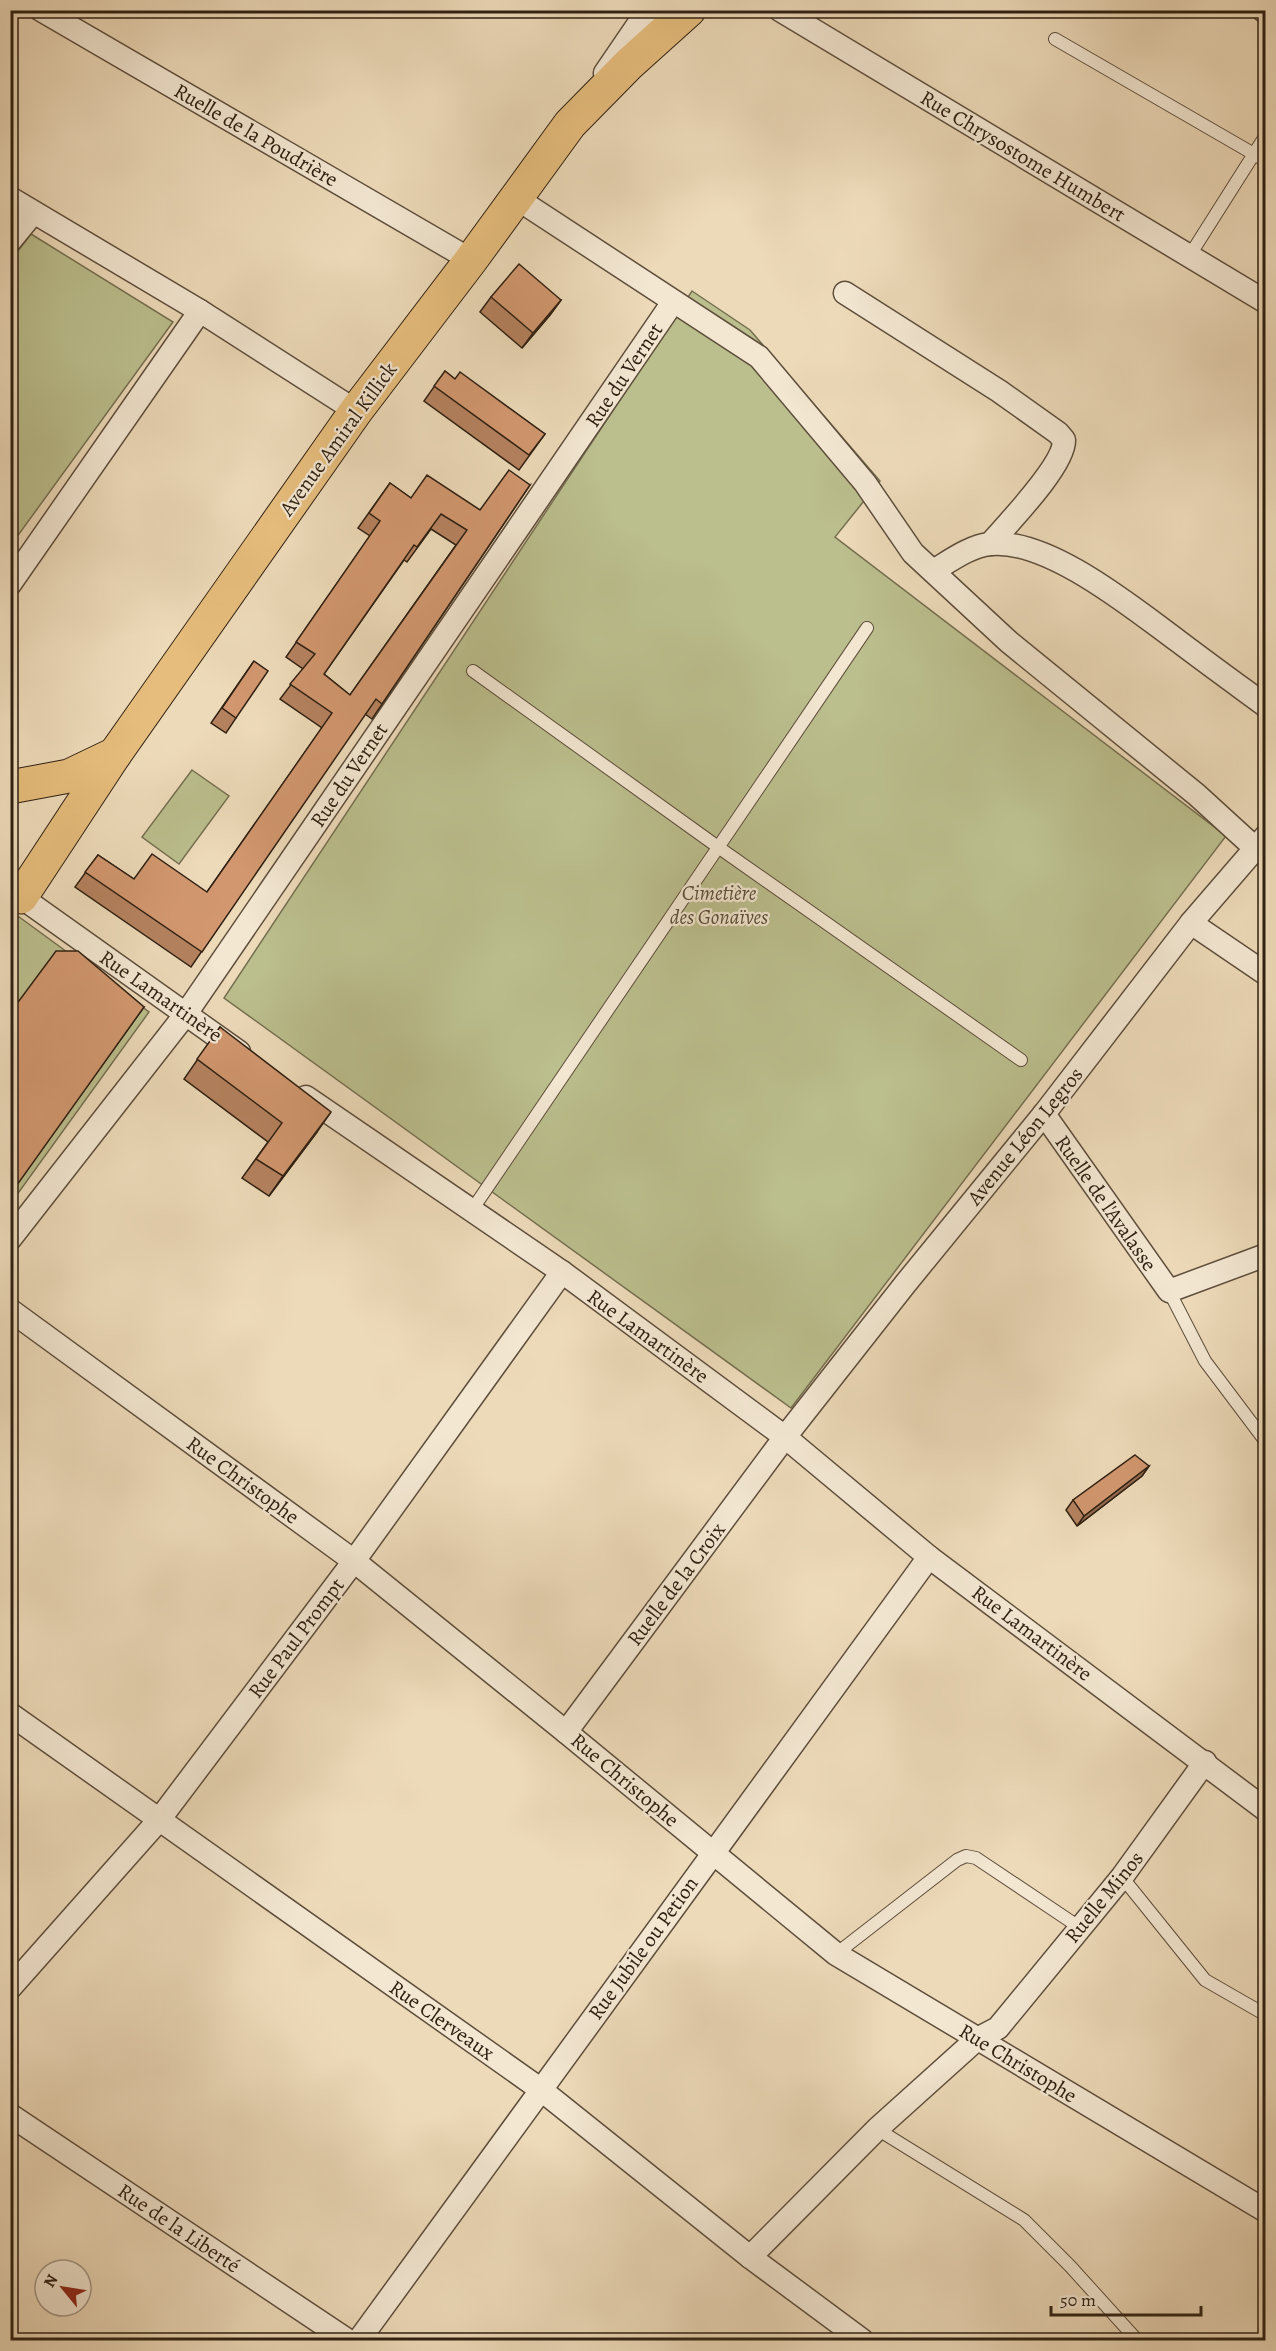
<svg xmlns="http://www.w3.org/2000/svg" width="1276" height="2351" font-family="Alegreya,serif">
<rect width="100%" height="100%" fill="#eddab9"/>
<filter id="stains"><feTurbulence type="fractalNoise" baseFrequency=".00333" numOctaves="4"/><feColorMatrix values="0 0 0 0 .2 0 0 0 0 .09 0 0 0 0 .02 0 0 0 .5 -.17"/></filter>
<radialGradient id="worn" r=".72"><stop offset=".6" stop-color="#630" stop-opacity="0"/><stop offset="1" stop-color="#630" stop-opacity=".3"/></radialGradient>
<g fill="#bbbe8d" stroke="#756f50" stroke-width="1.5">
<polygon points="31,234 173,322 11,545 11,260"/>
<polygon points="692,291 750,330 880,481 835,537 1226,836 791,1408 224,998"/>
<polygon points="192,770 229,796 179,864 142,837"/>
<polygon points="11,911 149,1012 11,1203"/>
</g>
<g fill="none" stroke-linecap="round" stroke-linejoin="round">
<defs>
<g id="lane">
<polyline points="1055,39 1266,161"/>
<polyline points="1190,255 1266,135"/>
<polyline points="473,671 718,847 1021,1060"/>
<polyline points="472,1210 867,628"/>
<polyline points="1169,1291 1205,1361 1266,1442"/>
<polyline points="1122,1877 1205,1980 1266,2015"/>
<polyline points="836,1954 957,1860 966,1856 976,1858 1079,1927"/>
<polyline points="877,2129 1024,2220 1070,2266 1137,2340"/>
</g>
<g id="street">
<polyline points="41,10 471,260"/>
<polyline points="780,10 1266,302"/>
<polyline points="1263,10 1266,12"/>
<polyline points="605,73 648,10"/>
<polyline points="10,198 200,311 356,411"/>
<polyline points="516,198 759,357 865,483 913,553 1009,642 1197,795 1255,848"/>
<polyline points="10,241 33,213"/>
<path d="M845 293 999 391 1058 433 1064 440C1065 465 1008 523 990 544"/>
<path d="M933 571C950 561 970 546 990 544 1048 538 1133 608 1178 641 1207 663 1236 684 1266 706"/>
<polyline points="10,584 200,311"/>
<polyline points="21,897 239,1052"/>
<polyline points="1191,923 1266,974"/>
<polyline points="306,1097 562,1272 785,1437 929,1557 1266,1810"/>
<polyline points="1044,1114 1169,1291 1266,1255"/>
<polyline points="10,1239 185,1015 673,302"/>
<polyline points="10,1310 354,1561 566,1732 836,1954 1266,2211"/>
<polyline points="10,1714 540,2089 750,2257 862,2340"/>
<polyline points="566,1732 785,1437 906,1283 1044,1114 1191,923 1266,836"/>
<polyline points="10,1988 159,1820 354,1561 562,1272"/>
<polyline points="10,2115 347,2340"/>
<polyline points="750,2257 877,2129 977,2039 998,2028 1122,1877 1205,1762"/>
<polyline points="359,2340 929,1557"/>
</g>
<g id="primary">
<polyline points="10,787 69,776 115,754"/>
<polyline points="10,889 21,897 115,754 356,411 471,260 570,124 629,64 689,10"/>
</g>
</defs>
<use href="#lane" stroke="#5e4e3c" stroke-width="14"/>
<use href="#street" stroke="#5e4e3c" stroke-width="25"/>
<use href="#primary" stroke="#2f2012" stroke-width="35"/>
<use href="#lane" stroke="#f3e7d2" stroke-width="12"/>
<use href="#street" stroke="#f3e7d2" stroke-width="22"/>
<use href="#primary" stroke="#e6bd7c" stroke-width="33"/>
</g>
<g fill="#b5825f" stroke="#2f2012" stroke-width="1.5" fill-rule="evenodd">
<polygon points="491,297 561,300 550,315 522,348 480,312"/>
<polygon points="445,371 455,379 545,434 519,470 424,401"/>
<path d="M390 483 411 498 480 510 530 485 372 719 365 714 191 967 75 887 98 855 134 879 207 892 322 728 280 699 303 669 286 657 370 536 358 528ZM431 529 456 545 350 695 324 674 404 560 407 562Z"/>
<polygon points="254,661 236,718 226,733 211,723"/>
<polygon points="144,1007 10,1194 10,1013"/>
<polygon points="220,1027 317,1132 269,1196 242,1178 268,1142 184,1079"/>
<polygon points="1149,1466 1142,1476 1077,1526 1066,1510 1073,1500"/>
</g>
<g fill="#936a4e" stroke="#2f2012" stroke-width="1.5">
<polygon points="561,300 550,315 522,348 533,333"/>
<polygon points="331,1112 317,1132 269,1196 283,1176"/>
<polygon points="1149,1466 1142,1476 1077,1526 1084,1516"/>
</g>
<g fill="#d2976f" stroke="#2f2012" stroke-width="1.5" fill-rule="evenodd">
<polygon points="519,264 561,300 533,333 491,297"/>
<polygon points="445,371 455,379 460,372 545,434 529,455 434,386"/>
<path d="M509 470 530 485 382 704 376 699 202 952 85 872 98 855 134 879 152 854 207 892 332 713 290 684 315 654 296 642 380 521 369 513 390 483 411 498 427 475 480 510ZM441 514 467 530 350 695 324 674 414 545 417 547Z"/>
<polygon points="254,661 268,671 236,718 222,708"/>
<polygon points="56,951 78,951 144,1007 17,1185 10,1180 10,1013"/>
<polygon points="220,1027 331,1112 283,1176 256,1159 282,1123 197,1059"/>
<polygon points="1135,1455 1149,1466 1084,1516 1073,1500"/>
</g>
<g text-anchor="middle" dominant-baseline="central" stroke-width="4.5" stroke-linejoin="round" paint-order="stroke">
<g font-size="21" fill="#2f2012" stroke="#f3e7d2">
<text transform="translate(256 135) rotate(30)">Ruelle de la Poudrière</text>
<text transform="translate(1023 156) rotate(31)">Rue Chrysostome Humbert</text>
<text transform="translate(624 375) rotate(-56)">Rue du Vernet</text>
<text transform="translate(338 439) rotate(-54)">Avenue Amiral Killick</text>
<text transform="translate(349 775) rotate(-56)">Rue du Vernet</text>
<text transform="translate(161 996) rotate(35)">Rue Lamartinère</text>
<text transform="translate(1025 1136) rotate(-51)">Avenue Léon Legros</text>
<text transform="translate(1106 1203) rotate(55)">Ruelle de l'Avalasse</text>
<text transform="translate(648 1336) rotate(36)">Rue Lamartinère</text>
<text transform="translate(243 1480) rotate(36)">Rue Christophe</text>
<text transform="translate(676 1584) rotate(-53)">Ruelle de la Croix</text>
<text transform="translate(1032 1633) rotate(37)">Rue Lamartinère</text>
<text transform="translate(296 1638) rotate(-53)">Rue Paul Prompt</text>
<text transform="translate(625 1780) rotate(40)">Rue Christophe</text>
<text transform="translate(1104 1897) rotate(-51)">Ruelle Minos</text>
<text transform="translate(643 1948) rotate(-54)">Rue Jubile ou Petion</text>
<text transform="translate(442 2020) rotate(35)">Rue Clerveaux</text>
<text transform="translate(1018 2063) rotate(31)">Rue Christophe</text>
<text transform="translate(179 2228) rotate(34)">Rue de la Liberté</text>
</g>
<g font-size="21" font-style="italic" fill="#594f37" stroke="#f3e7d2">
<text x="719" y="893">Cimetière<tspan x="719" dy="24">des Gonaïves</tspan></text>
</g>
</g>
<rect width="1276" height="2351" fill="none" stroke="#eddab9" stroke-width="36"/>
<rect x="12" y="12" width="1252" height="2327" fill="none" stroke="#2f2012" stroke-width="3"/>
<rect x="18" y="18" width="1240" height="2315" fill="none" stroke="#2f2012" stroke-width="1.5"/>
<g transform="translate(63 2288) rotate(300)"><circle r="28" fill="#f3e7d2" stroke="#a59785" stroke-width="1.5"/>
<path d="M0-4.5L10 22L0 15L-10 22Z" fill="#8f2418"/>
<text y="-9" font-size="16" font-weight="bold" text-anchor="middle" fill="#2f2012">N</text>
</g>
<path d="M1051 2306v9h150v-9" fill="none" stroke="#2f2012" stroke-width="3"/>
<text x="1060" y="2306" font-size="18" fill="#2f2012" stroke="#f3e7d2" stroke-width="4.5" paint-order="stroke">50 m</text>
<rect width="100%" height="100%" filter="url(#stains)"/>
<rect width="100%" height="100%" fill="url(#worn)"/>
</svg>
